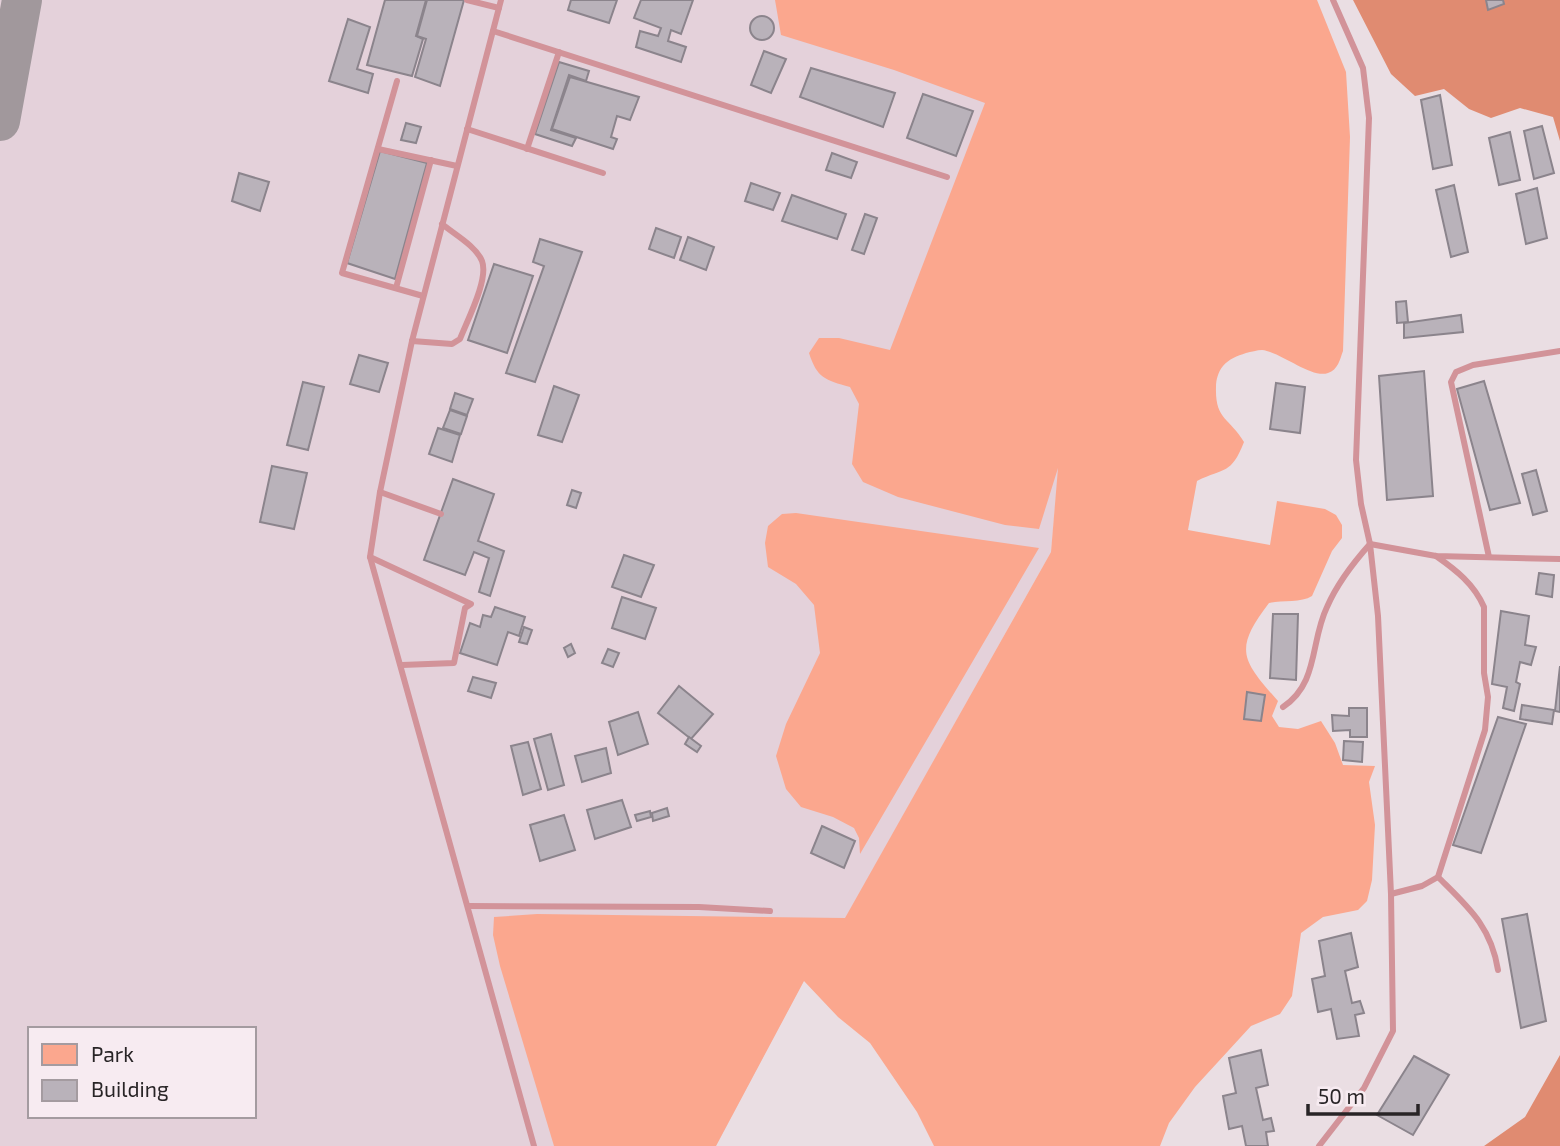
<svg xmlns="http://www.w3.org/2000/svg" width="1560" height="1146" font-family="'Exo 2',sans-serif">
<rect width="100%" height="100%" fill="#eadee3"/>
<path fill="#e4d1da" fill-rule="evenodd" d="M0 0H1071L1059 463 1051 552 845 919 804 980 716 1146H0ZM30 1029H254V1116H30Z"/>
<g fill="#fba78e">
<path d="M775 0H1317L1346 72 1350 137 1343 351C1340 359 1338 370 1328 373 1312 379 1281 352 1262 350 1257 350 1251 352 1246 353 1237 356 1229 359 1223 366 1218 372 1216 380 1216 387 1215 420 1229 417 1244 442 1231 475 1225 467 1197 481L1188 530 1270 545 1277 501 1325 509 1336 515 1342 525V538L1332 551 1312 596C1301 603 1282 600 1269 603 1233 650 1242 660 1278 701L1272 716 1279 727 1298 729 1321 721 1335 743 1343 765 1375 766 1369 782 1375 825 1372 880 1367 901 1358 910 1323 917 1301 933 1292 996 1280 1014 1251 1026 1195 1087 1169 1123 1160 1146H934L917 1112 870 1043 838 1017 804 981 716 1146H554L500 966 493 935 494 917 537 914 845 918 1051 552 1058 468 1039 529 1005 525 898 497 863 482 852 464 859 404 850 387C825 380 817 378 809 353L819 338H839L890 350 985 103 894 70 781 35Z"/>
<polygon points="796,513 1039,548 860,854 859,838 854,828 833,817 801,807 786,789 776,756 786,724 820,653 814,605 796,584 768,567 765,543 768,526 782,514"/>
</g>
<g fill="#e08b71">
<polygon points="1353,0 1560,0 1560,141 1553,117 1520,108 1491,118 1469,109 1444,89 1415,96 1391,74"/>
<polygon points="1560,1055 1560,1146 1484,1146 1525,1117"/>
</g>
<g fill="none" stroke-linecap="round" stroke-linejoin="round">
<polyline stroke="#a1989c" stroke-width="40" points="0,121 22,0"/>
</g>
<g fill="#b9b2ba" stroke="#8b848c" stroke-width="2">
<polygon points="385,0 426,0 416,36 423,39 412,76 367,65"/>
<polygon points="427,0 464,0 440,86 415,77 426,39 417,36"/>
<polygon points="571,0 617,0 609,23 568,10"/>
<polygon points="641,0 693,0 681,34 671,30 668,41 686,47 681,62 636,47 640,31 658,36 661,28 634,18"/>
<polygon points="1486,0 1503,0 1504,4 1488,10"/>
<circle cx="762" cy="28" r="12"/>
<polygon points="348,19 370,27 357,69 373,74 368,93 329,81"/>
<polygon points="764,51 786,59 771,93 751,85"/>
<polygon points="559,62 589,71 586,81 569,75 551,130 576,138 572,146 535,134"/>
<polygon points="811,68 895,93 883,127 800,97"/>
<polygon points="570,77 639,97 630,120 617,116 611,137 617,139 613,149 552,129"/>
<polygon points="923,94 973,111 956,156 907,138"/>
<polygon points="1440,95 1452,165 1433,169 1421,100"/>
<polygon points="406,123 421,127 416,143 401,140"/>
<polygon points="1542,126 1554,173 1534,179 1524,131"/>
<polygon points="1510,132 1520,180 1499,185 1489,138"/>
<polygon points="380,151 427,163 395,279 347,263"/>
<polygon points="832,153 857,162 851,178 826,170"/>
<polygon points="239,173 269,182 260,211 232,201"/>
<polygon points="751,183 780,193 773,210 745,201"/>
<polygon points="1454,185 1468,252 1451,257 1436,190"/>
<polygon points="1537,188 1547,238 1526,244 1516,194"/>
<polygon points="792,195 846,214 837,239 782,221"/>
<polygon points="865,214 877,218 864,254 852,250"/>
<polygon points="656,228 681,237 674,258 649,249"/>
<polygon points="688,237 714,247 706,270 680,260"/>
<polygon points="540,239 582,252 535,382 506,373 544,266 533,262"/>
<polygon points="494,264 533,276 507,353 468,340"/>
<polygon points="1406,301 1408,322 1397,323 1396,302"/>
<polygon points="1461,315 1463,332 1404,338 1404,323"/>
<polygon points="359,355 388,363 379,392 350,384"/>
<polygon points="1424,371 1433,496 1387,500 1379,376"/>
<polygon points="1484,381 1520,503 1490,510 1457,389"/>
<polygon points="303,382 324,387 308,450 287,445"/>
<polygon points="1276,383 1305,387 1300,433 1270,429"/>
<polygon points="554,386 579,395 562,442 538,435"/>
<polygon points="455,393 473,399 467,415 450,409"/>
<polygon points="450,410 467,416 461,434 443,428"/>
<polygon points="438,428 460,435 452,462 429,454"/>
<polygon points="272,466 307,473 294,529 260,522"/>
<polygon points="1536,470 1547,511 1533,515 1522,474"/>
<polygon points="453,479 494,494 478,541 504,551 490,596 479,592 489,558 474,552 465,575 424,560"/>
<polygon points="572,490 581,493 576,508 567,505"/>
<polygon points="624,555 654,565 641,597 612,587"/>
<polygon points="1539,573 1554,575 1552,597 1536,594"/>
<polygon points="622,597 656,608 645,639 612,628"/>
<polygon points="495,607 525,617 519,636 508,632 497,665 460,653 470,623 480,627 483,615 491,617"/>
<polygon points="1501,611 1529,616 1525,645 1536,647 1531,665 1520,662 1516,682 1520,684 1514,711 1503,708 1507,687 1492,684"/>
<polygon points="1273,614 1298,614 1296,680 1270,678"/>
<polygon points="524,627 532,630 527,644 519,642"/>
<polygon points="571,644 575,653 568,657 564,648"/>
<polygon points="608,649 619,653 613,667 602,663"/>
<polygon points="1560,666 1560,712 1555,711"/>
<polygon points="473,677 496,683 491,698 468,691"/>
<polygon points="679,686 713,714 691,739 658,713"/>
<polygon points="1247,692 1265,695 1261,721 1244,719"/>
<polygon points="1522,705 1554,710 1552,724 1520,719"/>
<polygon points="1349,708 1367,708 1367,737 1350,737 1350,730 1333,731 1332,715 1349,716"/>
<polygon points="638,712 648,744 618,755 609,722"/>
<polygon points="1498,717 1526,724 1481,853 1453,845"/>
<polygon points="551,734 564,785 548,790 534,739"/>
<polygon points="689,737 701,746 697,752 685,744"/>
<polygon points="1344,741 1363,742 1362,762 1343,760"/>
<polygon points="528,742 541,789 523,795 511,746"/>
<polygon points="606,748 611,773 582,782 575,756"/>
<polygon points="622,800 631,827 595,839 587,810"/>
<polygon points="667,808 669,816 653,821 652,813"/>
<polygon points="650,811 651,817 637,821 635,815"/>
<polygon points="564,815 575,850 540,861 530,825"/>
<polygon points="822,826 855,841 844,868 811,853"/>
<polygon points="1527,914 1546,1021 1521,1028 1502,919"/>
<polygon points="1351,933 1358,967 1345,971 1352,1003 1360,1001 1364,1013 1355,1015 1359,1036 1337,1039 1331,1009 1318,1012 1312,979 1325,976 1319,941"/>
<polygon points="1261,1050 1268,1085 1256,1088 1263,1120 1271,1118 1274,1131 1266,1132 1268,1146 1246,1146 1242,1126 1229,1129 1223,1096 1236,1093 1229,1058"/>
<polygon points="1414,1056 1449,1075 1413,1135 1377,1115"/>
</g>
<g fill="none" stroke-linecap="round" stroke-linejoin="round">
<g stroke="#d29399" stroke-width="6">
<polyline points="467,0 499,8"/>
<polyline points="501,0 412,341 380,492 370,557 534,1146"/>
<polyline points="493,31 947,177"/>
<polyline points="397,81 342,273 423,296"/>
<polyline points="467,129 603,173"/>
<polyline points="378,149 457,166"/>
<polyline points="527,149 559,52"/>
<polyline points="396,288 431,160"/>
<path d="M412 341 452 344 460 339C467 321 489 279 482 261 476 246 454 234 442 224"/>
<polyline points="380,492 441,514"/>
<polyline points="370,557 471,604 465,608 454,663 402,665"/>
<polyline points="1489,557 1451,382 1456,372 1473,365 1560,351"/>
<path d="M1283 707C1319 683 1310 642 1327 607 1337 584 1353 563 1370 544L1436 556 1560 559"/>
<path d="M1438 877C1468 907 1491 926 1498 970"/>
<path d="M1391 894 1422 886 1438 877 1485 730 1488 697 1484 673V607C1474 584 1456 570 1436 556"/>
<polyline points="468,906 699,907 770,911"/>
<polyline points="1319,1146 1364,1088 1393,1031 1391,894 1378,616 1370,544 1361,504 1356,460 1369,118 1363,68 1333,0"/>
</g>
</g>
<rect x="28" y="1027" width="228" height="91" fill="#f7ebf1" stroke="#a49ba0" stroke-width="2"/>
<rect x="42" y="1044" width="35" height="21" fill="#fba78e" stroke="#a49ba0" stroke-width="2"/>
<text x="91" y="1062" font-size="21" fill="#282426">Park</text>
<rect x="42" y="1080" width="35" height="21" fill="#b9b2ba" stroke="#a49ba0" stroke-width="2"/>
<text x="91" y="1097" font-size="21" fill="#282426">Building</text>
<path d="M1308 1104v10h110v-10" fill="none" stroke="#282426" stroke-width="3.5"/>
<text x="1318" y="1104" font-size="21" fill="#282426" stroke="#f7ebf1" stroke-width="5" paint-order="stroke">50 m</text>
</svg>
